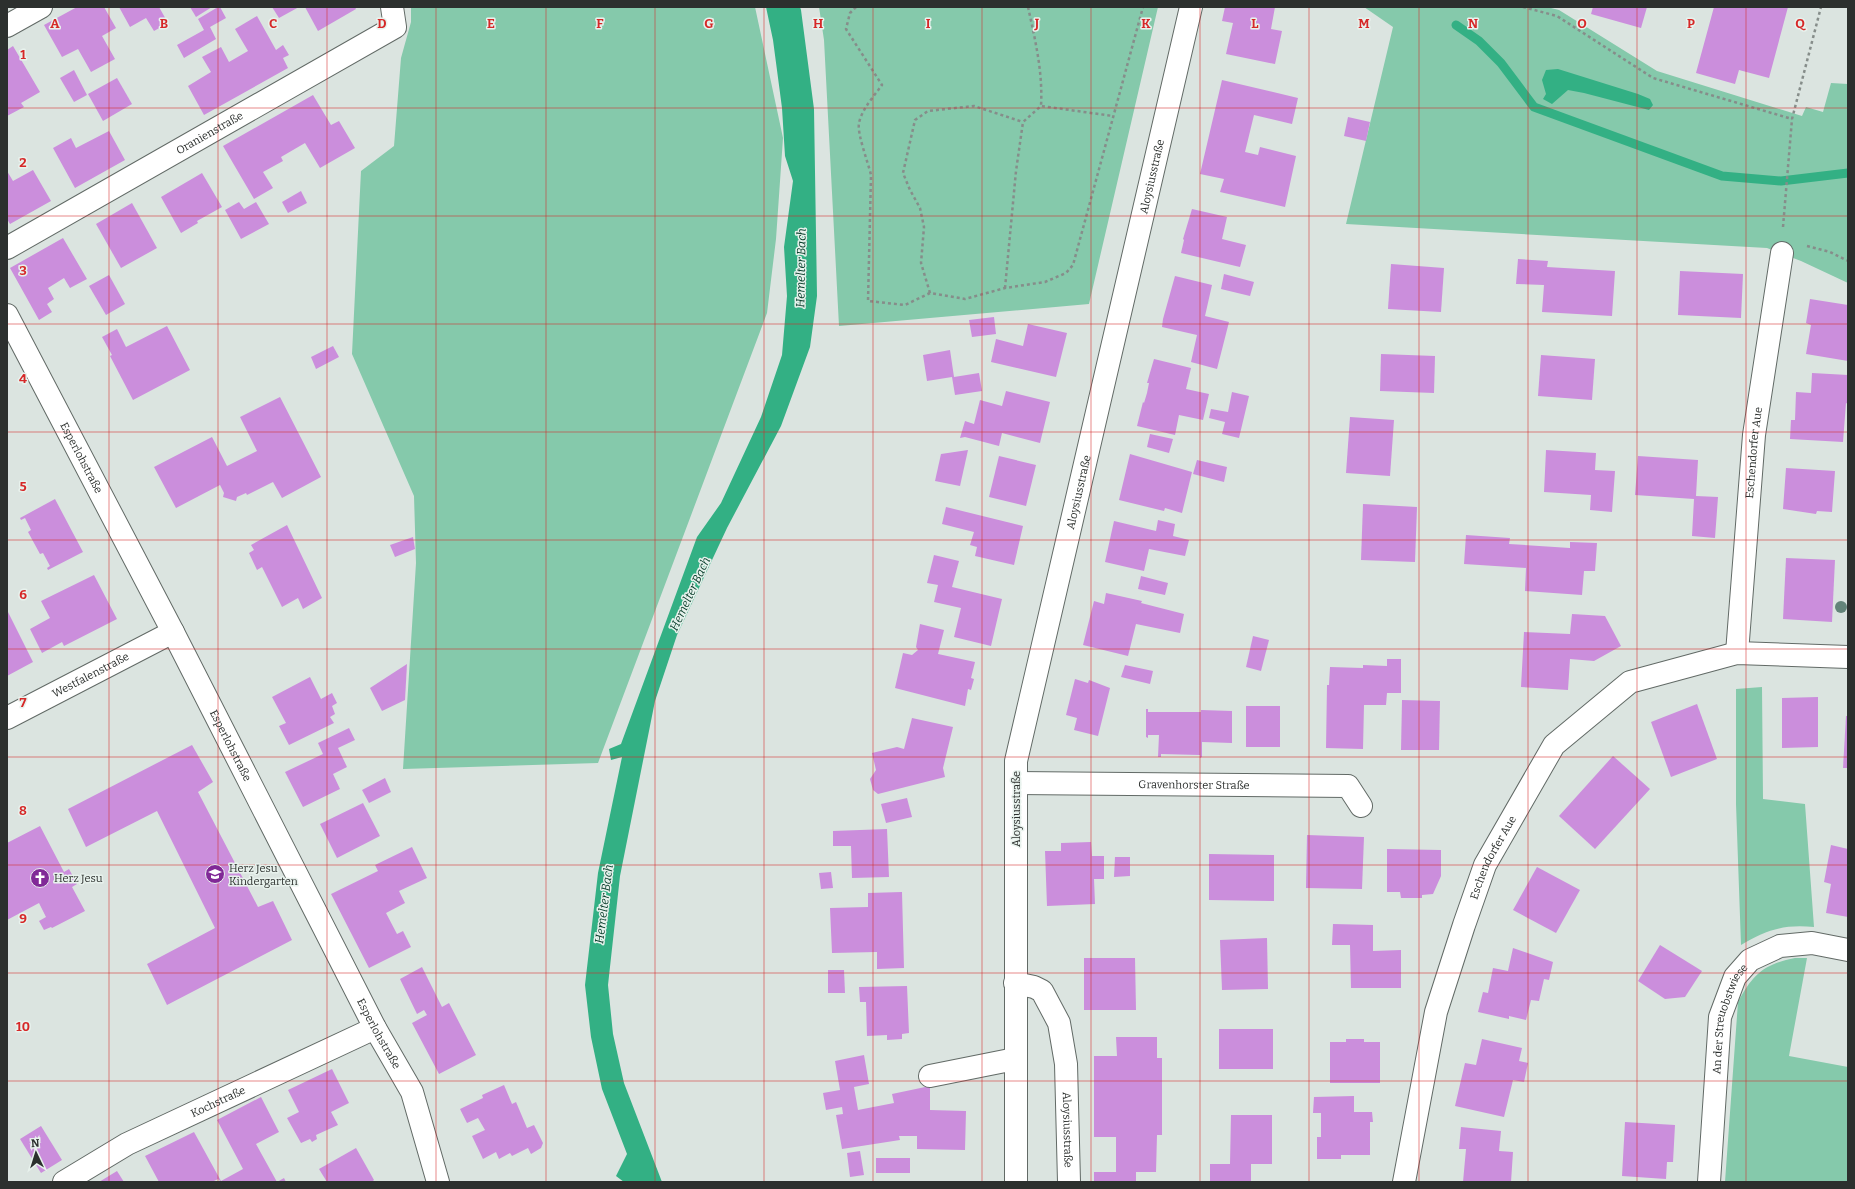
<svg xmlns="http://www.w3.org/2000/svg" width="1855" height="1189" font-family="Bitter,serif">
<rect width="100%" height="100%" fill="#dbe4e0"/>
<g fill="#85c9ab">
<polygon points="411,7 755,7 783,138 776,239 767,313 598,763 403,769 416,563 414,496 352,354 361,171 394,146 401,58 411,22"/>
<polygon points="819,7 1158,7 1089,304 839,326 824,40"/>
<polygon points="1364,7 1547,7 1559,10 1657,71 1802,116 1806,107 1823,112 1831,83 1848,84 1848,283 1801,261 1767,248 1346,224 1393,27"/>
<path d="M1762 687 1763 799 1805 804 1814 927C1784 924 1766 930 1741 945L1736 804V689Z"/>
<path d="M1795 958H1807L1789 1056 1848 1067V1182H1725L1738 1002C1753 974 1764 964 1795 958Z"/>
</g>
<g fill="#33b084">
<polygon points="766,7 800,7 801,10 814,109 817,296 810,347 781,426 727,528 677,635 655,701 620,876 608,985 613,1034 624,1083 662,1182 624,1182 616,1176 627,1154 602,1089 591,1037 585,985 598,873 622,757 611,760 609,749 621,744 697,537 721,503 761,417 782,355 787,296 784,247 793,181 785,156 782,108 773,40"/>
<polygon points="1558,69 1638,94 1650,99 1653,105 1649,110 1584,93 1568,90 1552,104 1543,99 1546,94 1542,80 1546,70"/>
</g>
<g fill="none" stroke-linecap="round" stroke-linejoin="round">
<polyline stroke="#33b084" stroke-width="9" points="1456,25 1479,41 1501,63 1534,107 1722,176 1781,181 1848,173"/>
</g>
<g fill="#cb8edc">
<polygon points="77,7 104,7 116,28 102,36 115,59 91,72 78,49 62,57 44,25"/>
<polygon points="119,7 159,7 168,23 154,31 146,18 130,27"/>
<polygon points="190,7 212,7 196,17"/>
<polygon points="218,7 220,7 226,18 210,27 216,39 184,58 177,45 204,30 198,19"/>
<polygon points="272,7 299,7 279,18"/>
<polygon points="305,7 355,7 356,9 318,31"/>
<polygon points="1225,7 1275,7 1271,29 1282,31 1275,64 1226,54 1233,23 1222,21"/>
<polygon points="1593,7 1647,7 1641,28 1591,14"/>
<polygon points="1714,7 1788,7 1769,78 1739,70 1735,84 1696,73"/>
<polygon points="257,16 276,50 283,45 289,55 283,58 288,68 204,115 188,86 211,72 202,57 221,47 229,62 248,51 235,29"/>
<polygon points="13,46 40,92 21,103 24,107 7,116 7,50"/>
<polygon points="74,70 87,95 74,102 60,78"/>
<polygon points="117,78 132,104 103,121 88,94"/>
<polygon points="1222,80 1298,98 1292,124 1254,115 1245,152 1258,155 1260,147 1296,156 1285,207 1220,192 1224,179 1200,174"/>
<polygon points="313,95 331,125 339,121 355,148 320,168 305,143 281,157 283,161 263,172 273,188 254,199 223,146"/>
<polygon points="1348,117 1370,122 1366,141 1344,136"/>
<polygon points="109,131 125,160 75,188 53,148 71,138 76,148"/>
<polygon points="33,170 51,201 10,224 7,219 7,171 13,181"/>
<polygon points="202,173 222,207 197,221 198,223 181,233 161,197"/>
<polygon points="301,191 307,203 288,213 282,202"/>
<polygon points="239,202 244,209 256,202 269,224 241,239 225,210"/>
<polygon points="132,203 157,248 121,268 96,224"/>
<polygon points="1192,209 1227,217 1222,239 1246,245 1240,267 1181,253 1184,240 1183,239"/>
<polygon points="63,238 87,279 70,288 64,278 48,288 54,299 47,304 52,312 39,320 10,268"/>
<polygon points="1518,259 1548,261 1547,267 1615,271 1612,316 1542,312 1544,285 1516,284"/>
<polygon points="1391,264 1444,268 1441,312 1388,309"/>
<polygon points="1680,271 1743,274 1741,318 1678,315"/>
<polygon points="1224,274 1254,282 1250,296 1221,289"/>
<polygon points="109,275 125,304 106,315 89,286"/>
<polygon points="1175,276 1212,285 1205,316 1229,322 1217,369 1191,362 1197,335 1162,327 1163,319"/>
<polygon points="1810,299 1848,305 1848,361 1806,354 1811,325 1806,323"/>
<polygon points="994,317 996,334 972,337 969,320"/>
<polygon points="1028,324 1067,333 1056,377 991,362 996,339 1023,346"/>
<polygon points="167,326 190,370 133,400 110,356 112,355 102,337 117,329 126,347"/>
<polygon points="333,346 339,357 316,369 311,357"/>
<polygon points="950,350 954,377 979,373 982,391 955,395 952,377 927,381 923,355"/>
<polygon points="1381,354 1435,356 1434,393 1380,391"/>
<polygon points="1541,355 1595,359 1592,400 1538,396"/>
<polygon points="1154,359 1191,368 1186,389 1209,394 1203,420 1179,415 1175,435 1137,426 1143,402 1144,403 1147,393 1149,383 1147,383"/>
<polygon points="1812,373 1848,375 1848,404 1846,403 1843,442 1790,439 1791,420 1795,420 1796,392 1811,393"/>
<polygon points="1006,391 1050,402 1040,443 1002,433 999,446 965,437 960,438 965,421 974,424 980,400 1002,406"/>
<polygon points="1232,392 1249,396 1239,438 1222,434 1225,422 1209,418 1211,409 1228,412"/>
<polygon points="280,397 321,477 282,498 273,482 247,495 246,493 237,497 236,501 223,497 224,493 220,485 176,508 154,467 212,437 227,466 257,451 240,417"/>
<polygon points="1350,417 1394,420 1390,476 1346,473"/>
<polygon points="1150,434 1173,439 1169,453 1147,447"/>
<polygon points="968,450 960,486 935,481 941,454"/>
<polygon points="1546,450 1596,453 1595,470 1615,471 1612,512 1590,510 1591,495 1544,492"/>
<polygon points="1130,454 1192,472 1182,513 1165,508 1164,511 1119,500"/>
<polygon points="999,456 1036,465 1026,506 989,497"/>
<polygon points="1638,456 1698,460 1696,496 1718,497 1715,538 1692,536 1694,499 1635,495"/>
<polygon points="1197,460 1227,467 1224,482 1193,474"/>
<polygon points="1786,468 1835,471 1832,512 1817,511 1816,514 1783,509"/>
<polygon points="55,499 83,552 48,570 47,568 50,566 43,553 40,554 28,532 31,530 25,518 21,520 20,518"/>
<polygon points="1363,504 1417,507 1415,562 1361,560"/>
<polygon points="946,507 1023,526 1014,565 975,556 977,547 970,545 974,532 942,524"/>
<polygon points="1158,520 1175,524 1173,536 1189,540 1185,556 1149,549 1144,571 1105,562 1114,521 1156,531"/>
<polygon points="287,525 322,598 303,609 298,598 282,607 262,567 257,570 249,553 254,550 251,545"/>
<polygon points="1466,535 1510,538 1509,544 1570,548 1570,542 1597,543 1595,571 1584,571 1582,595 1525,591 1526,568 1464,564"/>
<polygon points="413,537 415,549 395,557 390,545"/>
<polygon points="934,555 959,561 952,587 1002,599 991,646 954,637 961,608 934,602 938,585 927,583"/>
<polygon points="1786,558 1835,560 1832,622 1783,619"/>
<polygon points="94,575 117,619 64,646 62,642 42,653 30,629 50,618 41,601"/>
<polygon points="1141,576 1168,583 1165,595 1138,589"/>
<polygon points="1106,593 1142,601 1141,603 1184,614 1180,633 1136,624 1128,656 1083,645 1094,601 1104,604"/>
<polygon points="7,610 33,662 7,676"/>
<polygon points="1572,614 1605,616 1621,646 1594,661 1570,659 1568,690 1521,687 1524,632 1570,634"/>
<polygon points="920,624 944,630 938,654 975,662 971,678 974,679 971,690 968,689 965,706 895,688 903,653 912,655 918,650 916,647"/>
<polygon points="1253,636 1269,640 1261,671 1246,667"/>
<polygon points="1387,659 1401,659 1401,693 1387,693 1386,705 1364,705 1363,749 1326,748 1327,685 1329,685 1330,667 1363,668 1363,665 1387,666"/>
<polygon points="407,664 405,700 382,711 370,688"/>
<polygon points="1125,665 1153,671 1150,684 1121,677"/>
<polygon points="310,677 321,699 332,693 337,703 332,706 335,714 330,717 334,723 289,745 279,726 286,723 272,697"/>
<polygon points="1075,679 1088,683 1089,680 1110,688 1098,736 1074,730 1077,718 1066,715"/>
<polygon points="1818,697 1818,747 1782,748 1782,698"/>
<polygon points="1402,700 1440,701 1439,750 1401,750"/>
<polygon points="1697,704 1717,759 1671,777 1651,722"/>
<rect x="1246" y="706" width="34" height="41"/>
<polygon points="1146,709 1148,709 1148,712 1201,712 1201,710 1232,711 1232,743 1202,742 1202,757 1200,758 1200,755 1161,754 1161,757 1158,757 1159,735 1148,735 1148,738 1146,737"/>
<polygon points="1846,716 1848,716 1848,768 1843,768"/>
<polygon points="912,718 953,727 943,768 945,777 878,794 873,790 870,779 876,770 872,753 897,747 904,749"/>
<polygon points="349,728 355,740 338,748 347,767 333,774 340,789 303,807 285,772 323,754 318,743"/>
<polygon points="192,745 213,782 198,792 258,907 273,901 292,940 167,1005 147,964 215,928 157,811 86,847 68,809"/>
<polygon points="1613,756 1650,789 1595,849 1559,816"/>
<polygon points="385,778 391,792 369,803 362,790"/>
<polygon points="907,798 912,817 886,823 881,804"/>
<polygon points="363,803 380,836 337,858 320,824"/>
<polygon points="40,826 64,872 69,869 77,884 72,887 85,911 52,928 51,927 44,930 39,921 46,917 39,903 7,920 7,843"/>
<polygon points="887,829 889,877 852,878 851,846 833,846 833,831"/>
<polygon points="1307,835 1364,837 1362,889 1306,888"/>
<polygon points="1091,842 1092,856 1104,856 1104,879 1094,879 1095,904 1047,906 1045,851 1061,851 1061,843"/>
<polygon points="1831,845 1848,849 1848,917 1826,913 1831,884 1824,882"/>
<polygon points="412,847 427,878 399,891 405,903 386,913 397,934 403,931 411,947 369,968 331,894 378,871 375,865"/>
<polygon points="1387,849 1441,850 1441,876 1433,894 1422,895 1422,898 1401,898 1400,892 1387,892"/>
<polygon points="1209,854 1274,855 1274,901 1209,900"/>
<polygon points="1115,857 1130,857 1130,876 1114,877"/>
<polygon points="1537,867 1580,890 1556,933 1513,910"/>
<polygon points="831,872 833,888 821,889 819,873"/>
<polygon points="902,892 904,968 877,969 877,952 832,953 830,908 868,907 868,893"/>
<polygon points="1333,924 1373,925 1373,951 1401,950 1401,988 1351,988 1350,945 1332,945"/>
<polygon points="1267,938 1268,989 1222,990 1220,940"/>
<polygon points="1660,945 1702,971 1685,997 1665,999 1638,981"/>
<polygon points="1513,948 1553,962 1549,980 1544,979 1539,1001 1531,1000 1526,1020 1509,1016 1509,1019 1478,1012 1483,992 1488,993 1493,968 1508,971"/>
<polygon points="1084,958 1135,958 1136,1010 1084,1010"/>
<polygon points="422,967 442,1007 449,1003 476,1055 439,1074 412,1023 427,1015 424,1010 417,1014 400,979"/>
<polygon points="828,970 844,970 845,993 828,993"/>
<polygon points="907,986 909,1033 902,1034 902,1039 887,1040 887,1035 867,1036 866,1002 860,1002 859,987"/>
<rect x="1219" y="1029" width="54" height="40"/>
<polygon points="1116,1037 1157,1037 1157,1058 1162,1058 1162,1135 1157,1135 1156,1172 1136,1172 1136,1182 1094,1182 1094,1172 1116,1172 1116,1137 1094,1137 1094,1056 1117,1056"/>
<polygon points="1346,1039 1364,1039 1364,1042 1380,1042 1380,1083 1330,1083 1330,1042 1346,1042"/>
<polygon points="1482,1039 1522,1048 1519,1061 1528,1063 1524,1082 1513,1080 1504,1117 1455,1106 1465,1063 1476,1065"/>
<polygon points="864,1055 869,1084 854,1087 858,1110 894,1103 892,1094 930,1086 930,1110 966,1111 965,1150 917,1149 917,1136 899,1136 900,1140 842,1149 836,1115 843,1114 842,1107 826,1110 823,1093 840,1090 835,1061"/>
<polygon points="332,1069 349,1103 331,1112 338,1125 316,1135 317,1139 312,1142 310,1139 301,1143 287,1118 299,1112 288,1090"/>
<polygon points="504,1085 512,1104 516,1102 527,1128 534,1125 543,1143 541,1148 531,1154 528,1148 512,1156 510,1153 499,1159 496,1152 483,1159 472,1136 485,1130 478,1118 467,1123 460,1109 483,1098 482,1095"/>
<polygon points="1354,1096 1354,1112 1372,1112 1373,1122 1370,1122 1370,1155 1341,1155 1341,1159 1317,1159 1317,1137 1321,1137 1321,1113 1313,1113 1314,1097"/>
<polygon points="261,1097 279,1132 256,1144 277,1182 284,1178 286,1182 218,1182 220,1181 218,1179 212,1182 159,1182 145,1156 194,1132 221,1181 243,1169 217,1120"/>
<polygon points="1231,1115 1272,1115 1272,1164 1251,1164 1251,1182 1210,1182 1210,1164 1230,1164"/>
<polygon points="1625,1122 1675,1125 1673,1162 1667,1162 1666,1179 1622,1176"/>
<polygon points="41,1126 62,1160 41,1173 20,1139"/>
<polygon points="1461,1127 1501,1131 1499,1151 1513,1152 1511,1182 1463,1182 1466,1149 1459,1149"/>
<polygon points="356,1148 374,1180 372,1182 327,1182 319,1169"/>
<polygon points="860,1151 864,1175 850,1177 847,1153"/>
<rect x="876" y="1158" width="34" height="15"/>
<polygon points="117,1171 124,1182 99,1182"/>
</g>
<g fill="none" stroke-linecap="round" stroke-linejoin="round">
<defs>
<g id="street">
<polyline points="7,26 41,7"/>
<path id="s1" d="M7 248 395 27 392 7"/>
<path id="s2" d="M7 315 173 632 375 1028 412 1092 438 1182"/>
<path id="s3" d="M1737 653 1754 435 1782 253"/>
<path id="s4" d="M7 718 173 632"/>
<path id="s5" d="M1016 783 1348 786 1361 806"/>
<path id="s6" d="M1015 983 1034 987 1042 991 1059 1023 1066 1064 1069 1182"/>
<polyline points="930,1076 1015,1059"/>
<path id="s7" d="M64 1182 127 1144 375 1028"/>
<path id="s8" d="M1016 1182V761L1191 7"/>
<path id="s9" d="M1404 1182 1436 1012 1464 925 1485 865 1554 745 1630 682 1737 653 1848 657"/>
<path id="s10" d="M1709 1182 1720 1017 1735 977 1750 960 1780 946 1812 943 1848 950"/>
</g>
</defs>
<use href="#street" stroke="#626a66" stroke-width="24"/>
<g stroke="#868d8a" stroke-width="2.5" stroke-dasharray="3 3" stroke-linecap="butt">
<path d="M856 7 850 13 846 29 882 85C874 96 862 109 859 123 857 134 868 162 871 175L868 301 905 305 930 293 965 299 1005 288 1045 282 1066 273 1073 265 1143 7"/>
<path d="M1028 7C1035 39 1043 72 1041 106"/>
<polyline points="1523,7 1557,16 1653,78 1792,119"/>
<polyline points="1783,227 1792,119 1821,7"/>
<polyline points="1807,246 1830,252 1848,261"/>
<polyline points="1005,288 1016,171 1023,122 1041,106 1113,116"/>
<polyline points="930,293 921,263 924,227 920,208 910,190 903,173 915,120 928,111 974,106 1023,122"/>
</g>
<use href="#street" stroke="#fff" stroke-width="22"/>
</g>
<circle fill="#638479" cx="1841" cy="607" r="6"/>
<path fill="none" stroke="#d62828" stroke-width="1" stroke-opacity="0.55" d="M109 7V1182M218 7V1182M327 7V1182M436 7V1182M546 7V1182M655 7V1182M764 7V1182M873 7V1182M982 7V1182M1091 7V1182M1200 7V1182M1309 7V1182M1419 7V1182M1528 7V1182M1637 7V1182M1746 7V1182M7 108H1848M7 216H1848M7 324H1848M7 432H1848M7 540H1848M7 649H1848M7 757H1848M7 865H1848M7 973H1848M7 1081H1848"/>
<defs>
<symbol id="school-disc" viewBox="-11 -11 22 22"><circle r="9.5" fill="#812997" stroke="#e8f2ed"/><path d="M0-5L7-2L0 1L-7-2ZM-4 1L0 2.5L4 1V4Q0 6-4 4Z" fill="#fff"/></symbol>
<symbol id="church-disc" viewBox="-11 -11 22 22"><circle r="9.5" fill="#812997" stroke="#e8f2ed"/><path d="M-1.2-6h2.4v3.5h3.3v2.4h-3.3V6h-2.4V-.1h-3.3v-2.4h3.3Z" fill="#fff"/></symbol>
</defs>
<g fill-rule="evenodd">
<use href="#school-disc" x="204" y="863" width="22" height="22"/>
<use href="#church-disc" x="29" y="867" width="22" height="22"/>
</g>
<g text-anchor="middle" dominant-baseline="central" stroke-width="3" stroke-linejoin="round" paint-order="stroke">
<g font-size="11" fill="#2c302e" stroke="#e8f2ed">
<text stroke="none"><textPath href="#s1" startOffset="233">Oranienstraße</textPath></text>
<text stroke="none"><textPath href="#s8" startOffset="1021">Aloysiusstraße</textPath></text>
<text stroke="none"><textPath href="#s3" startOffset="201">Eschendorfer Aue</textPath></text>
<text stroke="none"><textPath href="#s2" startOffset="161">Esperlohstraße</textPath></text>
<text stroke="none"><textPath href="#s8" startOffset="697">Aloysiusstraße</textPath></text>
<text stroke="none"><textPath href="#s4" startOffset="94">Westfalenstraße</textPath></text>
<text stroke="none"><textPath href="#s2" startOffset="485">Esperlohstraße</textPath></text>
<text stroke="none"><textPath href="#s5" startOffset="178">Gravenhorster Straße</textPath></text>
<text transform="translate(1016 809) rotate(-90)">Aloysiusstraße</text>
<text stroke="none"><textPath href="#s9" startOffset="338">Eschendorfer Aue</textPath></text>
<text stroke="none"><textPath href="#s10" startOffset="166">An der Streuobstwiese</textPath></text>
<text stroke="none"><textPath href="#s2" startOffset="809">Esperlohstraße</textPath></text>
<text stroke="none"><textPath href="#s7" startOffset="174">Kochstraße</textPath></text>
<text stroke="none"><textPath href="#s6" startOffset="172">Aloysiusstraße</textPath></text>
</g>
<g font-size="11" fill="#2c302e" stroke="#e8f2ed" text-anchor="start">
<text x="229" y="868">Herz Jesu<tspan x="229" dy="13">Kindergarten</tspan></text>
<text x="54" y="878">Herz Jesu</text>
</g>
<g font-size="12" font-style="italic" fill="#0c412e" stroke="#e8f2ed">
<text transform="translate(801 268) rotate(-89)">Hemelter Bach</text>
<text transform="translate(690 594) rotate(-65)">Hemelter Bach</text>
<text transform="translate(604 904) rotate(-83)">Hemelter Bach</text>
</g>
</g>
<g font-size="13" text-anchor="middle" font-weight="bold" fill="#d62828" stroke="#e8f2ed" stroke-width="3" stroke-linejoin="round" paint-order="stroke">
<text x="55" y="28">A</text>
<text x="164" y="28">B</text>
<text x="273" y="28">C</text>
<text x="382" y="28">D</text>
<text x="491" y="28">E</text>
<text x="600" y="28">F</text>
<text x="709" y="28">G</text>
<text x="818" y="28">H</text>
<text x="928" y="28">I</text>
<text x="1037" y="28">J</text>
<text x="1146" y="28">K</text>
<text x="1255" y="28">L</text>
<text x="1364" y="28">M</text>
<text x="1473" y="28">N</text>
<text x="1582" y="28">O</text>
<text x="1691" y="28">P</text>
<text x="1800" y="28">Q</text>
<text x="23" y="59">1</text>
<text x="23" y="167">2</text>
<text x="23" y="275">3</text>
<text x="23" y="383">4</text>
<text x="23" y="491">5</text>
<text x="23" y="599">6</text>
<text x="23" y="707">7</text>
<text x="23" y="815">8</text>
<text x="23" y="923">9</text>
<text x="23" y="1031">10</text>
</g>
<rect width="1855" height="1189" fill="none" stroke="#2c302e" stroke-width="16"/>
<g transform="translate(36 1153) rotate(356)" stroke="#e8f2ed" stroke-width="3" paint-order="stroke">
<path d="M0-3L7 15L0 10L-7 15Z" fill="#2c302e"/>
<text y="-6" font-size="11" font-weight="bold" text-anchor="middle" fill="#2c302e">N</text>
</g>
</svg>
